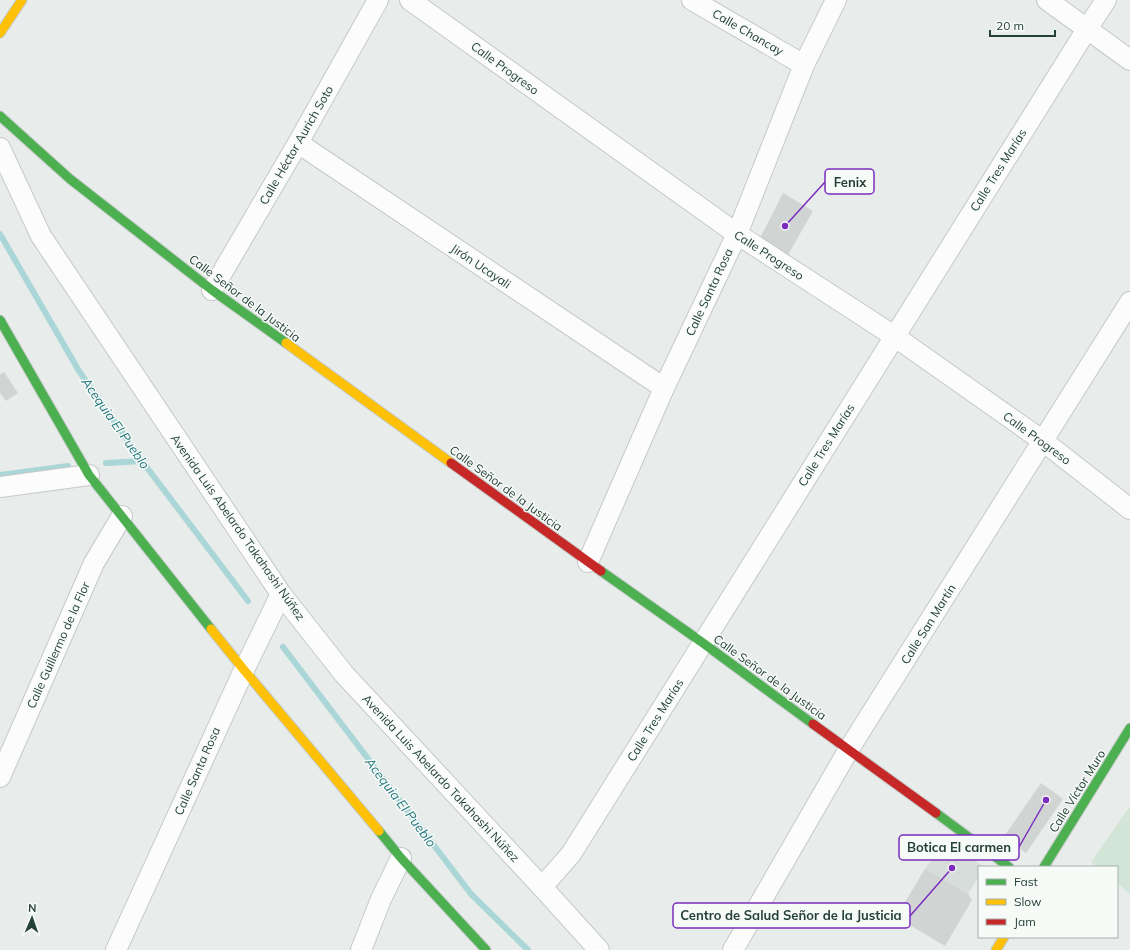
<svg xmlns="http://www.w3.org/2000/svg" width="1130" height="950" font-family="Mulish,sans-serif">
<rect width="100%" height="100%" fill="#e8ecea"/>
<polygon fill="#d6ddda" points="945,842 984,867 979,867 979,876 968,894 925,869"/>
<polygon fill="#d2e5d6" points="1130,806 1130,894 1117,883 1117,867 1097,867 1091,862"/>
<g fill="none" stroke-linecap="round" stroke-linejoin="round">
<g stroke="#aad6d8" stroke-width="6">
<polyline points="0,234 79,371 142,461 248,601"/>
<polyline points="106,463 142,461"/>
<polyline points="0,475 68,466"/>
<polyline points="283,647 471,894 528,950"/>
</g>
</g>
<g fill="#d0d5d3">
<polygon points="783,193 813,211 788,255 759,240"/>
<polygon points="4,372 18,393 6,401 0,393 0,374"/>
<polygon points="1041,783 1063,799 1026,853 1003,838"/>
<polygon points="925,869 968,894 972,900 945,946 896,917"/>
</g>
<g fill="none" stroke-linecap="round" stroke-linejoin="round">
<defs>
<g id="street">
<polyline points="410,0 737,234 894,336 1043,441 1130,509"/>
<polyline points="692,0 804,65"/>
<polyline points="1047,0 1130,60"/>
<polyline points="298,143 664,388"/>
<polyline points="0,148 41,236 281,594 344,674 542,887 599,950"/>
<polyline points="212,290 298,143 378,0"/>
<polyline points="0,487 89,475"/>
<polyline points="588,562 664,388 737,234 804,65 836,0"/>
<polyline points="0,777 94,563 122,516"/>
<polyline points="542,887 571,854 1087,29 1106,0"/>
<polyline points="116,950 244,670 281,594"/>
<polyline points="361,950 381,899 401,858"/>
<polyline points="733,950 849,749 1130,302"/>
</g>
<g id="fast">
<polyline points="0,116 70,179 212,290 286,343"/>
<polyline points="0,320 89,475 211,629"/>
<polyline points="601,571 703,643 813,724"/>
<polyline points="936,813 1009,867"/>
<polyline points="379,831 401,858 486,950"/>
<polyline points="1044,867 1130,728"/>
</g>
<g id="slow">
<polyline points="0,33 22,0"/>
<polyline points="286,343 451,463"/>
<polyline points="211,629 244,670 379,831"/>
<polyline points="996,950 1004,937"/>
</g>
<g id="jam">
<polyline points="451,463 601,571"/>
<polyline points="813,724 936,813"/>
</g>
</defs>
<use href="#street" stroke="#c5c9c7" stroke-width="22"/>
<use href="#fast" stroke="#c3cac7" stroke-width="11"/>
<use href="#slow" stroke="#c3cac7" stroke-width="11"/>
<use href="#jam" stroke="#c3cac7" stroke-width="11"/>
<use href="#street" stroke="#fcfcfc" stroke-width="20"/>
<use href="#fast" stroke="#4caf50" stroke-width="9"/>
<use href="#slow" stroke="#ffc107" stroke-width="9"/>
<use href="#jam" stroke="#c62828" stroke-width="9"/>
</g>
<g text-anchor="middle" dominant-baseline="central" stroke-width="3" stroke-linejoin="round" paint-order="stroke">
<g font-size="12" fill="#254037" stroke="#f7fbf8">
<text transform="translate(748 32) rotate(30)">Calle Chancay</text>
<text transform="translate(505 68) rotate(36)">Calle Progreso</text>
<text transform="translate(296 145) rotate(-60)">Calle Héctor Aurich Soto</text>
<text transform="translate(998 170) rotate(-58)">Calle Tres Marías</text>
<text transform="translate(769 255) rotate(33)">Calle Progreso</text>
<text transform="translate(481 266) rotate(34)">Jirón Ucayali</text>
<text transform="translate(709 292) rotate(-65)">Calle Santa Rosa</text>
<text transform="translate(245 298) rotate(37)">Calle Señor de la Justicia</text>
<text transform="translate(1037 438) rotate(36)">Calle Progreso</text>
<text transform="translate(826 445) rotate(-58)">Calle Tres Marías</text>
<text transform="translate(506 488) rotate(36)">Calle Señor de la Justicia</text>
<text transform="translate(238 527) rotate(55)">Avenida Luis Abelardo Takahashi Núñez</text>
<text transform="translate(928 624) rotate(-58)">Calle San Martín</text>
<text transform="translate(58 645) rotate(-66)">Calle Guillermo de la Flor</text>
<text transform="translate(770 677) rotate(36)">Calle Señor de la Justicia</text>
<text transform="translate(655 720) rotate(-58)">Calle Tres Marías</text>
<text transform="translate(197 771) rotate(-66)">Calle Santa Rosa</text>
<text transform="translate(441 778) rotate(47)">Avenida Luis Abelardo Takahashi Núñez</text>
<text transform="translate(1077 791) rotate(-58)">Calle Víctor Muro</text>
</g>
<g font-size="13" font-style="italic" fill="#1f747c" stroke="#f7fbf8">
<text transform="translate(116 423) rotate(55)">Acequia El Pueblo</text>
<text transform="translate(401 802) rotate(53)">Acequia El Pueblo</text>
</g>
</g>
<path fill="none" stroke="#7b2cbf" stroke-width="1.5" d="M785 226L825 182M1046 800L1019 847M952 868L910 916"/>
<g fill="#7b2cbf" stroke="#f7fbf8" stroke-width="1.5">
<circle cx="785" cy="226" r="4"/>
<circle cx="1046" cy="800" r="4"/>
<circle cx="952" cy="868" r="4"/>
</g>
<g fill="#f7fbf8" stroke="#7b2cbf" stroke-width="1.5">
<rect x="825" y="169" width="49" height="25" rx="4"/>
<rect x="899" y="835" width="120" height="25" rx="4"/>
<rect x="673" y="903" width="237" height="25" rx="4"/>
</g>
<g font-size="13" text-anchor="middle" font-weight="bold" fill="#254037">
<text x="850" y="187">Fenix</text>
<text x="959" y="852">Botica El carmen</text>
<text x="791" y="920">Centro de Salud Señor de la Justicia</text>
</g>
<rect x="978" y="866" width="140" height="72" fill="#f7fbf8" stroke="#a3b0ab"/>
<rect x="986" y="879" width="20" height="6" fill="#4caf50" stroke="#a3b0ab"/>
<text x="1014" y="886" font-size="12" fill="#254037">Fast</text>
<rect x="986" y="899" width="20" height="6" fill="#ffc107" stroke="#a3b0ab"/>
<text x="1014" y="906" font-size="12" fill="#254037">Slow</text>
<rect x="986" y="919" width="20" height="6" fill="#c62828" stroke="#a3b0ab"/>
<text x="1014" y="926" font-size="12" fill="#254037">Jam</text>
<g transform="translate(32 918) rotate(2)" stroke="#f7fbf8" stroke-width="3" paint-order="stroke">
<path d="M0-3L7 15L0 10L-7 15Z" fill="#254037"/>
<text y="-6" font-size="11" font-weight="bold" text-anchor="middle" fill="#254037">N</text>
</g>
<path d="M990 30v6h65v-6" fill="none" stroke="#254037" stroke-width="2"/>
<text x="996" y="30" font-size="12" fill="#254037" stroke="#f7fbf8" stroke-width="3" paint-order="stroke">20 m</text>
</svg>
